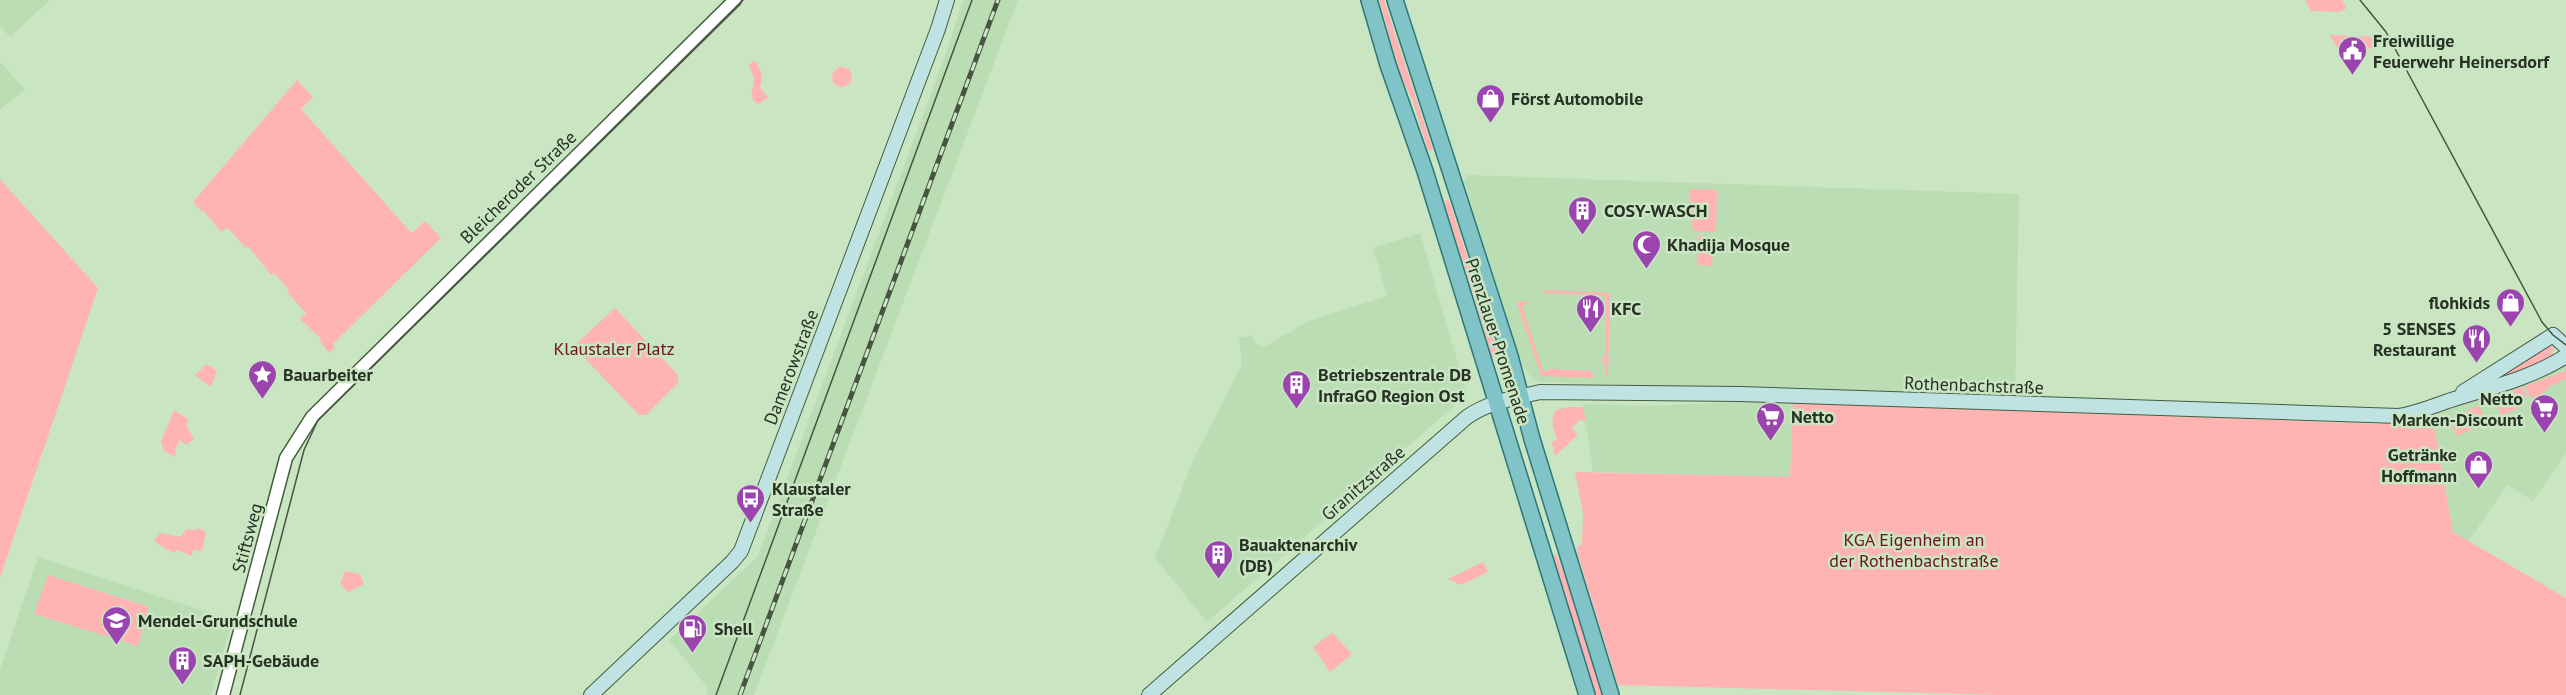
<svg xmlns="http://www.w3.org/2000/svg" width="2566" height="695" font-family="'PT Sans',sans-serif">
<rect width="100%" height="100%" fill="#c9e5c2"/>
<g fill="#bbddb4">
<polygon points="0,0 50,0 10,37 0,26"/>
<polygon points="963,0 1018,0 754,695 706,695 708,688 669,640 758,556 945,56"/>
<polygon points="0,62 25,89 0,110"/>
<polygon points="1467,175 2019,194 2015,399 1542,382 1533,379 1522,366 1464,182"/>
<polygon points="1420,233 1464,384 1465,390 1461,400 1207,622 1155,558 1194,458 1242,364 1239,338 1253,335 1255,343 1264,347 1309,321 1387,296 1373,248"/>
<polygon points="2566,366 2566,453 2533,501 2507,485 2468,542 2453,532 2432,416"/>
<polygon points="1757,401 1793,402 1790,477 1593,472 1583,404 1652,406"/>
<polygon points="38,557 232,620 211,695 0,695 0,670"/>
</g>
<g fill="#ffb4b3">
<polygon points="1379,0 1384,0 1433,150 1428,151 1413,102 1400,73"/>
<polygon points="2305,0 2342,0 2347,8 2340,12 2311,11"/>
<polygon points="2330,35 2375,37 2378,44 2345,62"/>
<path d="M754 60C761 69 764 77 760 87L768 98 757 104C748 96 753 91 754 81 754 75 751 71 749 66Z"/>
<circle cx="842" cy="77" r="10"/>
<polygon points="297,80 313,97 301,109 406,227 412,233 425,221 441,238 333,344 335,347 329,353 320,341 321,339 300,319 306,313 287,292 289,290 274,273 271,275 248,246 246,248 227,227 221,232 204,211 202,212 193,202"/>
<polygon points="0,179 98,288 0,578"/>
<polygon points="1689,189 1717,190 1716,232 1693,231"/>
<polygon points="1449,200 1499,355 1492,357 1444,201"/>
<polygon points="1698,236 1714,237 1712,266 1697,265"/>
<polygon points="1544,290 1610,293 1608,376 1606,377 1605,366 1601,360 1606,354 1606,298 1601,295 1544,293"/>
<polygon points="1519,301 1531,303 1522,306 1543,371 1551,369 1591,371 1594,378 1541,376 1517,303"/>
<polygon points="615,308 678,375 678,383 646,415 639,415 575,348 575,345"/>
<polygon points="2549,345 2554,347 2551,359 2493,381"/>
<polygon points="207,364 217,371 211,387 195,375"/>
<polygon points="2566,371 2566,379 2546,388 2547,391 2531,398 2525,386"/>
<polygon points="2522,387 2527,396 2516,401 2519,408 2501,416 2494,397"/>
<polygon points="1793,402 2379,424 2432,416 2453,532 2566,598 2566,695 2000,695 1618,685 1577,552 1577,547 1582,544 1583,513 1575,472 1790,477"/>
<polygon points="2479,406 2486,423 2457,436 2449,418"/>
<path d="M1569 407H1583L1586 423 1581 419 1572 428 1578 435 1555 456 1552 442 1557 440C1554 429 1549 420 1556 410Z"/>
<polygon points="174,410 188,419 186,425 194,439 186,445 180,440 175,449 176,457 164,451 161,442"/>
<polygon points="198,528 206,532 202,551 194,550 191,556 178,550 173,553 154,541 160,533 180,537 187,529 196,530"/>
<polygon points="1556,555 1572,589 1606,695 1592,695 1551,557"/>
<polygon points="1483,562 1488,572 1461,585 1448,579"/>
<polygon points="345,571 360,574 364,584 348,592 340,584"/>
<polygon points="48,575 149,607 138,646 34,614"/>
<polygon points="1332,633 1352,654 1330,672 1313,647"/>
</g>
<g fill="none" stroke-linecap="round" stroke-linejoin="round">
<defs>
<polyline id="tertiary" points="223,695 286,458 312,417 735,0"/>
<g id="secondary">
<polyline points="2463,392 2553,335 2566,347"/>
<polyline points="591,695 732,562 741,551 938,29 947,0"/>
<path d="M1149 695 1467 417C1488 402 1515 398 1540 392L1740 394 2399 416C2417 413 2431 407 2448 401 2488 388 2530 379 2566 356"/>
</g>
<g id="primary">
<polyline points="1369,0 1388,65 1425,171 1587,695"/>
<polyline points="1395,0 1510,356 1532,439 1611,695"/>
</g>
</defs>
<use href="#tertiary" stroke="#445c3f" stroke-width="15"/>
<use href="#secondary" stroke="#445c3f" stroke-width="16"/>
<use href="#primary" stroke="#2a7877" stroke-width="18"/>
<use href="#tertiary" stroke="#fff" stroke-width="12"/>
<use href="#secondary" stroke="#bfe2e3" stroke-width="14"/>
<use href="#primary" stroke="#80c4c8" stroke-width="15"/>
<g stroke="#465442" stroke-width="1.5">
<polyline points="2360,0 2386,32 2542,322 2553,335 2566,345"/>
<polyline points="240,695 304,450 318,420 743,0"/>
<polyline points="716,695 972,0"/>
</g>
<defs>
<polyline id="rail" points="740,695 998,0"/>
</defs>
<use href="#rail" stroke="#465442" stroke-width="5"/>
<use href="#rail" stroke="#c9e5c2" stroke-width="3" stroke-dasharray="9" stroke-linecap="butt"/>
</g>
<defs>
<symbol id="civic-pin" viewBox="-11 -11 22 30"><path d="M0 17L-7.5 6A9.5 9.5 0 1 1 7.5 6Z" fill="#9b43af" stroke="#c9e5c2"/><path d="M-.6-6.5H3V-4.5H.6V-3L4-1V1h2V6H-6V1h2V-1L-.6-3ZM-1.2 2.5V6h2.4V2.5Z" fill="#fff"/></symbol>
<symbol id="shop-pin" viewBox="-11 -11 22 30"><path d="M0 17L-7.5 6A9.5 9.5 0 1 1 7.5 6Z" fill="#9b43af" stroke="#c9e5c2"/><path d="M-5-2.5h2.3a2.7 3.5 0 0 1 5.4 0H5L5.5 6h-11ZM-1.5-2.5h3a1.5 2.3 0 0 0-3 0Z" fill="#fff"/></symbol>
<symbol id="building-pin" viewBox="-11 -11 22 30"><path d="M0 17L-7.5 6A9.5 9.5 0 1 1 7.5 6Z" fill="#9b43af" stroke="#c9e5c2"/><path d="M-4-6H4V6H1V3H-1V6H-4ZM-2.5-4.3h1.7v1.8h-1.7ZM.8-4.3h1.7v1.8H.8ZM-2.5-1h1.7V.8h-1.7ZM.8-1h1.7V.8H.8Z" fill="#fff"/></symbol>
<symbol id="mosque-pin" viewBox="-11 -11 22 30"><path d="M0 17L-7.5 6A9.5 9.5 0 1 1 7.5 6Z" fill="#9b43af" stroke="#c9e5c2"/><path d="M3.5-4.9A6 6 0 1 0 3.5 4.9A5 5 0 1 1 3.5-4.9Z" fill="#fff"/></symbol>
<symbol id="restaurant-pin" viewBox="-11 -11 22 30"><path d="M0 17L-7.5 6A9.5 9.5 0 1 1 7.5 6Z" fill="#9b43af" stroke="#c9e5c2"/><path d="M-5-6h1v4h1v-4h1v4h1v-4h1v5L-1.5 .5V6h-2V.5L-5-1ZM5-6V6H3V1.5H1.5Q1.5-4 5-6Z" fill="#fff"/></symbol>
<symbol id="sight-pin" viewBox="-11 -11 22 30"><path d="M0 17L-7.5 6A9.5 9.5 0 1 1 7.5 6Z" fill="#9b43af" stroke="#c9e5c2"/><path d="M0-6L1.8-2.2L6-1.7L2.9 1.2L3.7 5.4L0 3.3L-3.7 5.4L-2.9 1.2L-6-1.7L-1.8-2.2Z" fill="#fff"/></symbol>
<symbol id="supermarket-pin" viewBox="-11 -11 22 30"><path d="M0 17L-7.5 6A9.5 9.5 0 1 1 7.5 6Z" fill="#9b43af" stroke="#c9e5c2"/><path d="M-6-5.5h2.5l.6 2H6L4.5 2H-2.5L-4.4-4H-6ZM-1.5 3.2a1.3 1.3 0 1 0 .1 0ZM3 3.2a1.3 1.3 0 1 0 .1 0Z" fill="#fff"/></symbol>
<symbol id="bus-pin" viewBox="-11 -11 22 30"><path d="M0 17L-7.5 6A9.5 9.5 0 1 1 7.5 6Z" fill="#9b43af" stroke="#c9e5c2"/><path d="M-5-6H5V4H4V6H2V4H-2V6H-4V4H-5ZM-3.5-4V0h7V-4ZM-3.5 1.2v1.5H-2V1.2ZM2 1.2v1.5H3.5V1.2Z" fill="#fff"/></symbol>
<symbol id="school-pin" viewBox="-11 -11 22 30"><path d="M0 17L-7.5 6A9.5 9.5 0 1 1 7.5 6Z" fill="#9b43af" stroke="#c9e5c2"/><path d="M0-5L7-2L0 1L-7-2ZM-4 1L0 2.5L4 1V4Q0 6-4 4Z" fill="#fff"/></symbol>
<symbol id="fuel-pin" viewBox="-11 -11 22 30"><path d="M0 17L-7.5 6A9.5 9.5 0 1 1 7.5 6Z" fill="#9b43af" stroke="#c9e5c2"/><path d="M-5.5-6h7V0h2V4h1.3V-2.5L3-4.5l.8-.8L6-3V5H2.5V1h-1V6h-7ZM-4.2-4.7v3.2H.2V-4.7Z" fill="#fff"/></symbol>
</defs>
<g fill-rule="evenodd">
<use href="#civic-pin" x="2336" y="34" width="33" height="45"/>
<use href="#shop-pin" x="1474" y="82" width="33" height="45"/>
<use href="#building-pin" x="1566" y="194" width="33" height="45"/>
<use href="#mosque-pin" x="1630" y="228" width="33" height="45"/>
<use href="#shop-pin" x="2494" y="286" width="33" height="45"/>
<use href="#restaurant-pin" x="1574" y="292" width="33" height="45"/>
<use href="#restaurant-pin" x="2460" y="322" width="33" height="45"/>
<use href="#sight-pin" x="246" y="358" width="33" height="45"/>
<use href="#building-pin" x="1280" y="368" width="33" height="45"/>
<use href="#supermarket-pin" x="2528" y="392" width="33" height="45"/>
<use href="#supermarket-pin" x="1754" y="400" width="33" height="45"/>
<use href="#shop-pin" x="2462" y="448" width="33" height="45"/>
<use href="#bus-pin" x="734" y="482" width="33" height="45"/>
<use href="#building-pin" x="1202" y="538" width="33" height="45"/>
<use href="#school-pin" x="100" y="604" width="33" height="45"/>
<use href="#fuel-pin" x="676" y="612" width="33" height="45"/>
<use href="#building-pin" x="166" y="644" width="33" height="45"/>
</g>
<g text-anchor="middle" dominant-baseline="central" stroke-width="5" stroke-linejoin="round" paint-order="stroke">
<g font-size="18" font-weight="bold" fill="#273224" stroke="#c9e5c2" text-anchor="start">
<text x="2373" y="40">Freiwillige<tspan x="2373" dy="21">Feuerwehr Heinersdorf</tspan></text>
<text x="1511" y="98">Först Automobile</text>
<text x="1604" y="210">COSY-WASCH</text>
<text x="1667" y="244">Khadija Mosque</text>
<text x="2490" y="302" text-anchor="end">flohkids</text>
<text x="1611" y="308">KFC</text>
<text x="2456" y="328" text-anchor="end">5 SENSES<tspan x="2456" dy="21">Restaurant</tspan></text>
<text x="283" y="374">Bauarbeiter</text>
<text x="1318" y="374">Betriebszentrale DB<tspan x="1318" dy="21">InfraGO Region Ost</tspan></text>
<text x="2523" y="398" text-anchor="end">Netto<tspan x="2523" dy="21">Marken-Discount</tspan></text>
<text x="1791" y="416">Netto</text>
<text x="2457" y="454" text-anchor="end">Getränke<tspan x="2457" dy="21">Hoffmann</tspan></text>
<text x="772" y="488">Klaustaler<tspan x="772" dy="21">Straße</tspan></text>
<text x="1239" y="544">Bauaktenarchiv<tspan x="1239" dy="21">(DB)</tspan></text>
<text x="138" y="620">Mendel-Grundschule</text>
<text x="714" y="628">Shell</text>
<text x="203" y="660">SAPH-Gebäude</text>
</g>
<g font-size="18" fill="#273224" stroke="#c9e5c2">
<text transform="translate(518 187) rotate(-44)">Bleicheroder Straße</text>
<text transform="translate(1498 341) rotate(72)">Prenzlauer Promenade</text>
<text transform="translate(791 367) rotate(-69)">Damerowstraße</text>
<text transform="translate(1974 385) rotate(2)">Rothenbachstraße</text>
<text transform="translate(1363 483) rotate(-41)">Granitzstraße</text>
<text transform="translate(247 538) rotate(-75)">Stiftsweg</text>
</g>
<g font-size="18" fill="#6c121e" stroke="#c9e5c2">
<text x="614" y="348">Klaustaler Platz</text>
<text x="1914" y="539">KGA Eigenheim an<tspan x="1914" dy="21">der Rothenbachstraße</tspan></text>
</g>
</g>
</svg>
